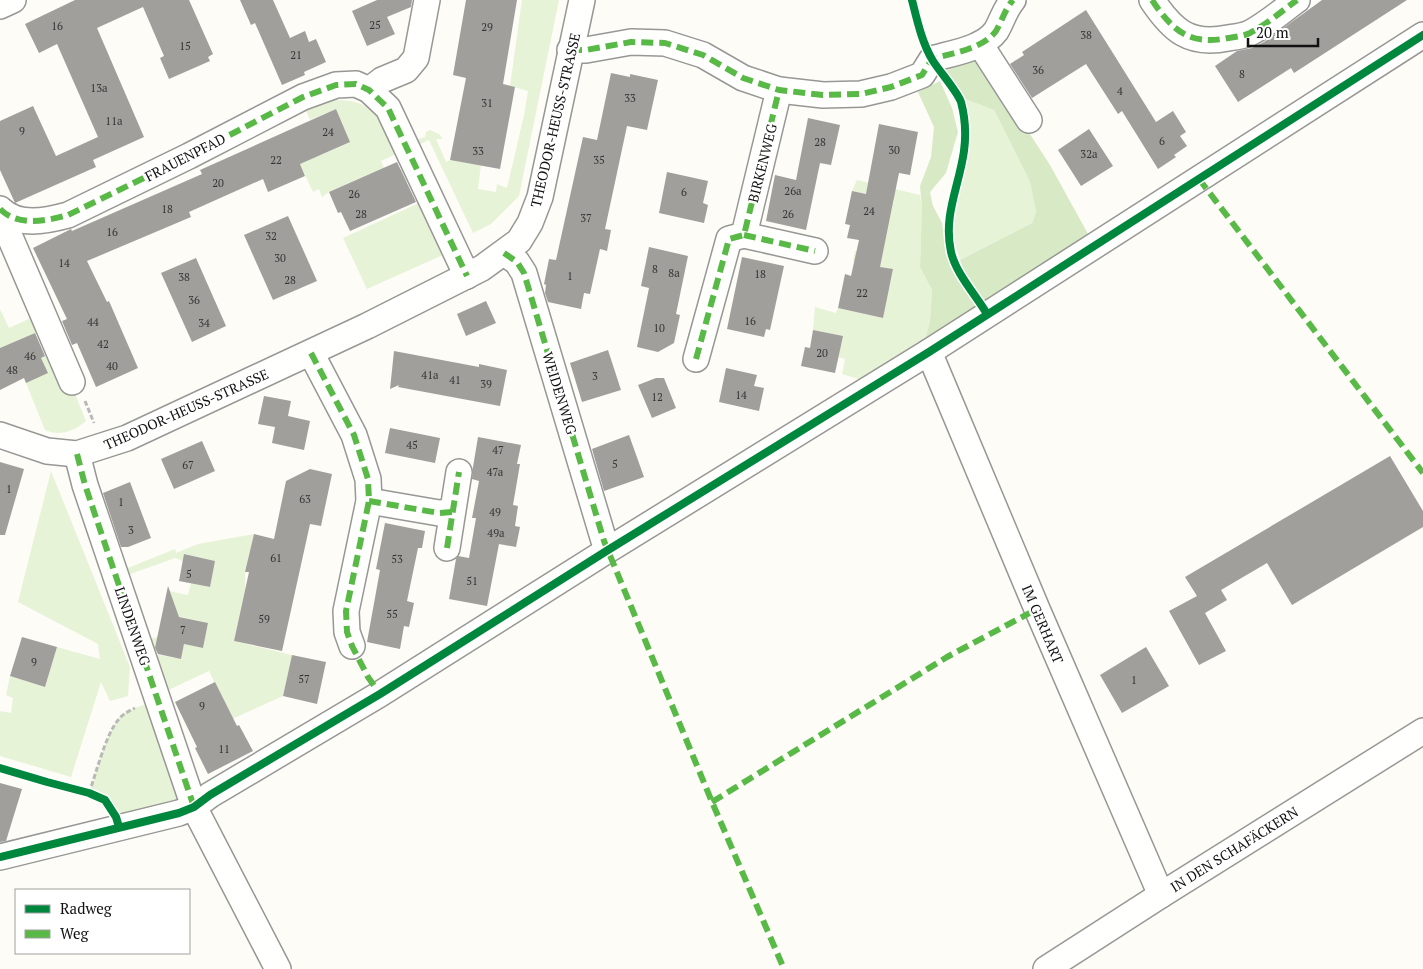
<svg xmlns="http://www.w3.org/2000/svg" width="1423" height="969" font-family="'PT Serif',serif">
<rect width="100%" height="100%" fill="#fdfcf7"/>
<g fill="#e7f3d7">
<polygon points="522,0 559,0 519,196 491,224 473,233 429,140 414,147 413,141 425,137 426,132 430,130 439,134 443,139 436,139 446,162 450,160 481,165 478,189 496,192 497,184 507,188 524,115 528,91 510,86"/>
<path d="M330 99C340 100 352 100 361 104 381 113 388 135 396 154L381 161 387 175 403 169 408 182 393 188 369 174 329 192 322 197 319 189 313 192 285 132 306 122 321 155 350 142 336 109 310 120 305 108Z"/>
<polygon points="965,99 994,110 1030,182 1036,212 1032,223 960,260 954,241 953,221 967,155 968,137"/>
<polygon points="857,180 920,195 922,208 920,267 932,290 930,321 925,340 862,380 842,374 845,359 838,357 842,336 813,330 815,307 836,313 838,308 882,318 893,270 853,261 855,251 865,253 884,245 894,200 852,191"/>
<polygon points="421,202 445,254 367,289 343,238"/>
<path d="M0 309 9 328 42 313 86 421C74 431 60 437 45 430L26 383 41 358 50 354 40 331 0 348Z"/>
<polygon points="51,471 130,667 128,696 110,701 101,682 71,777 0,756 0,711 11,713 13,698 6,695 10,676 45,687 57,647 100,659 98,644 18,602"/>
<polygon points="254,534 245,572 245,591 234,641 292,655 283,696 232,719 209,671 160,694 142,640 158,637 154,654 181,659 184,644 203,648 208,623 163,613 169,591 188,595 191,583 209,587 215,561 185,554 183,561 175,558 125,576 123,570 175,549 176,553 198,544"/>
<path d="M149 703 180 805 118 822 105 800 89 793C96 774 107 733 118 719 125 710 138 707 149 703Z"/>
</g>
<g fill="#d8eac5">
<polygon points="976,51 1050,165 1093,243 988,306 964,272 960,260 1032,223 1036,212 1030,182 994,110 965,99 945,72"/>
<polygon points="940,81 952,108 958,132 946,173 930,192 933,206 942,223 946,252 951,265 979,310 925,340 930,321 932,290 920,267 922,208 920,186 931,157 934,127 918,92"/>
</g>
<g fill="#a19f9c">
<polygon points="75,0 189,0 213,54 208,57 210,61 169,79 160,58 164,56 143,7 97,28 144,137 93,160 96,167 15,203 0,170 0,121 33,106 56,156 98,137 57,44 39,53 25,24"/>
<polygon points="240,0 273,0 290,38 305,31 309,42 316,39 326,62 304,72 305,75 282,85 255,23 251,25"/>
<polygon points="377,0 412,0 411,7 387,17 395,34 367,46 352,11"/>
<polygon points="466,0 517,0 503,84 515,87 500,169 450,160 466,78 453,75"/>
<polygon points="1322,0 1407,0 1294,73 1291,68 1238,102 1215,66 1237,51 1252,48 1264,42"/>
<polygon points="1086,10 1156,122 1173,111 1186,132 1180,136 1187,146 1174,155 1176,157 1158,169 1122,111 1118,114 1086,64 1032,98 1010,64 1024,55 1022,52"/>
<polygon points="611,73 630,77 630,74 658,80 647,130 627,126 605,229 611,230 607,251 600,249 590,294 584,293 581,309 548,302 545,293 546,285 544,284 549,259 556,260 583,137 597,140"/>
<polygon points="336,109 350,142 300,164 305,176 268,192 263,179 189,212 191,217 87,261 107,302 109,301 138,368 96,387 77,343 72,345 62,321 67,319 33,248 71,229 72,231 202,174 200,170"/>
<polygon points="808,118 840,125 831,165 820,163 806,230 766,221 775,175 796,180"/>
<polygon points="879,124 918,132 910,175 899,173 880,267 893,269 883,318 838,308 845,274 851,276 859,240 847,238 850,225 845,224 852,191 866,194"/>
<polygon points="1089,129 1113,166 1081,186 1058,150"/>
<polygon points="397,162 416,202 350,231 341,212 338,213 329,192"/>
<polygon points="667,172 708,181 703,203 708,205 704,223 659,213"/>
<polygon points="288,216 317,281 273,300 244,235"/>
<polygon points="649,247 688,256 676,314 680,315 674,343 658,352 637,347 649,288 641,286"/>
<polygon points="742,257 784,266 770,330 766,329 764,337 727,329"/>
<polygon points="196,258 226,326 192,342 161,273"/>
<polygon points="486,301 496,323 466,336 457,314"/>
<polygon points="813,330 843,336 835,373 801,366 805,347 810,348"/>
<polygon points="35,333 45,356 41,358 48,373 26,383 24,378 0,390 0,348"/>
<polygon points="608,350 621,390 582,402 570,363"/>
<polygon points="394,351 479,367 479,364 507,370 500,406 398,387 399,385 390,389"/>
<polygon points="726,368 757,375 754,386 764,388 759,411 719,402"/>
<polygon points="656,378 664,378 676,408 652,418 638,385"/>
<polygon points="264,396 291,401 288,416 310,421 304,450 272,443 275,427 258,424"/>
<polygon points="390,428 440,438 435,463 385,453"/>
<polygon points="629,435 644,477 604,491 592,449"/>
<polygon points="478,437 521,445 517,464 520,464 513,505 518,506 515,526 520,527 516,547 499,544 487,606 449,599 456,559 458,556 469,558 476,518 472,518 479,481 472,479 473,467"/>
<polygon points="202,441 215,471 174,489 161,459"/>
<polygon points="1390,456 1423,511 1423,527 1292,605 1267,563 1221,590 1227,600 1205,613 1226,651 1199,665 1169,611 1197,596 1185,577"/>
<polygon points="0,462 24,469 5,535 0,535"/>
<polygon points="310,469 332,474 321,526 310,524 282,651 234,641 249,572 245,572 254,534 274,539 286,481"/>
<polygon points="130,482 151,538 128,547 121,547 103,493"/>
<polygon points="385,523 425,531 422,548 418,548 407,601 414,603 409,627 404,626 400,649 367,642 380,570 376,569"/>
<polygon points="184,554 215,561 210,587 179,581"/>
<polygon points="168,586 179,617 208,623 203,648 184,644 181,659 158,654 155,648"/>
<polygon points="22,637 57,647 45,687 10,676"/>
<polygon points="1146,647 1169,686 1122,713 1100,675"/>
<polygon points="292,655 326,662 317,704 283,696"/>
<polygon points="215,682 237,726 239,725 253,751 208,774 195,748 197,747 175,702"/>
<polygon points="0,783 22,789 6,841 0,842"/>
</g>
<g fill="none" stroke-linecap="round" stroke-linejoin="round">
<defs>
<g id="minor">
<path d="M1152 0C1172 30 1189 46 1228 38 1235 37 1244 36 1250 33 1267 24 1282 11 1297 0"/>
<polyline points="0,6 13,0"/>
<polyline points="980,44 1029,120"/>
<path d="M570 50H586L631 42 665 43 703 55 743 78 779 90 823 95 861 94 891 87 922 75 932 59C952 53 983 49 996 31 1002 21 1005 9 1013 0"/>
<polyline points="369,90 382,80 406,70 416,58 427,0"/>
<path d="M0 209C18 227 46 221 68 215L189 156 303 97 336 85 356 84 369 90 388 108 467 276"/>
<polyline points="2,212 7,230 72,382"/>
<polyline points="744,235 815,251"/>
<polyline points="504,253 517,262 524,273 604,541"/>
<polyline points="929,352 1037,609 1161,895"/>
<polyline points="311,353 354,435 368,479 369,501 346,611 347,632 352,646"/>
<polyline points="696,359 729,239 744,235 779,90"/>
<polyline points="0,435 47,451 77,454 127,438 367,326 482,268 519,241 530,223 540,197 582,0"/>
<polyline points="77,454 85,485 191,798"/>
<polyline points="369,501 439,513 452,512"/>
<polyline points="447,548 459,472"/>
<polyline points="194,807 278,969"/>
<polyline points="0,857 179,813 194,807 210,795 380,694 608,550 929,352 1423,35"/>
<polyline points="1046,969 1161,895 1423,731"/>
</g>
</defs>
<use href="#minor" stroke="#979795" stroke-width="28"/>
<g stroke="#b9b9b8" stroke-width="3" stroke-dasharray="5 2.5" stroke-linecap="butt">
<polyline points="85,401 94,423"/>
<path d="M89 793C96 774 106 733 119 719 123 714 129 711 135 708"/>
</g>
<use href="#minor" stroke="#fffffe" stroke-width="25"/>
<g stroke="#58b947" stroke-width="6" stroke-dasharray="12 6" stroke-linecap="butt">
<path d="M1152 0C1172 30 1189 46 1228 38 1235 37 1244 36 1250 33 1267 24 1282 11 1297 0"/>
<path d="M570 50H586L631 42 665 43 703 55 743 78 779 90 823 95 861 94 891 87 922 75 932 59C952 53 983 49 996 31 1002 21 1005 9 1013 0"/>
<polyline points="1199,179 1423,473"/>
<path d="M0 209C18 227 46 221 68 215L189 156 303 97 336 85 356 84 369 90 388 108 467 276"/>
<polyline points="744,235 815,251"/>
<polyline points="504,253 517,262 524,273 604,541 712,802 784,969"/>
<polyline points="311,353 354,435 368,479 369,501 346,611 347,632 352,646 368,677 380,694"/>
<polyline points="696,359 729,239 744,235 779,90"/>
<polyline points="77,454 85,485 194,807"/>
<polyline points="369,501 439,513 452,512"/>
<polyline points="447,548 459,472"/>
<polyline points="712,802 947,657 1037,609"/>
</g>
<defs>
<g id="cycleway">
<path d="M912 0C917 20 922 43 933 61 940 72 957 91 961 102 965 117 966 136 964 151 959 187 943 215 951 252 956 274 976 295 987 314"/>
<polyline points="0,768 47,782 89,793 105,800 116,817 119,827"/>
<polyline points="0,857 179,813 194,807 210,795 380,694 608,550 929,352 1423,35"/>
</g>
</defs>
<use href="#cycleway" stroke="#fff" stroke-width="11"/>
<use href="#cycleway" stroke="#00873e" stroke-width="8"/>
</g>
<g text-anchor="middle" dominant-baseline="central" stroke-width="5" stroke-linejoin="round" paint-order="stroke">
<g font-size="11" fill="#353434">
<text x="375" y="25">25</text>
<text x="57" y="26">16</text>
<text x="487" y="27">29</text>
<text x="1086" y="35">38</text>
<text x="185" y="46">15</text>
<text x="296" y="55">21</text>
<text x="1038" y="70">36</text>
<text x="1242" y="74">8</text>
<text x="99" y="88">13a</text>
<text x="1120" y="91">4</text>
<text x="630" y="98">33</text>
<text x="487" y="103">31</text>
<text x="114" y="121">11a</text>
<text x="22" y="131">9</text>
<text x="328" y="132">24</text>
<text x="1162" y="141">6</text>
<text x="820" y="142">28</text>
<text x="894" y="150">30</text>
<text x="478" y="151">33</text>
<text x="1089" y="154">32a</text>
<text x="276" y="160">22</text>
<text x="599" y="160">35</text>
<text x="218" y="183">20</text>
<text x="793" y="191">26a</text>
<text x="684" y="192">6</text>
<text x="354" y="194">26</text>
<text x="167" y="209">18</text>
<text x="869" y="211">24</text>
<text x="361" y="214">28</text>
<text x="788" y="214">26</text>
<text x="586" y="218">37</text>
<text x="112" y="232">16</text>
<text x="271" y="236">32</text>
<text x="280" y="258">30</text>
<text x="64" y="263">14</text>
<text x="655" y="269">8</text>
<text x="674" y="273">8a</text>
<text x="760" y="274">18</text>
<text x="570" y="276">1</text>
<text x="184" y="277">38</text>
<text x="290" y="280">28</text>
<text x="862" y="293">22</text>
<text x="194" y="300">36</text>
<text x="750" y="321">16</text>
<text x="93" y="322">44</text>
<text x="204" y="323">34</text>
<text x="659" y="328">10</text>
<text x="103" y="344">42</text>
<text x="822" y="353">20</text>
<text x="30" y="356">46</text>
<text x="112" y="366">40</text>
<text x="12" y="370">48</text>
<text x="430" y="375">41a</text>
<text x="595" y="376">3</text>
<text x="455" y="380">41</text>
<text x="486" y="384">39</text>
<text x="741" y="395">14</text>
<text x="657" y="397">12</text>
<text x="412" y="445">45</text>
<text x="498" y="450">47</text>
<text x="615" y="464">5</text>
<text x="188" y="465">67</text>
<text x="495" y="472">47a</text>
<text x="9" y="489">1</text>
<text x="305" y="499">63</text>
<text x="121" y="502">1</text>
<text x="495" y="512">49</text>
<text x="131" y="530">3</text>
<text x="496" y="533">49a</text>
<text x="276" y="558">61</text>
<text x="397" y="559">53</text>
<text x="189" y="574">5</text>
<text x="472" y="581">51</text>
<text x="392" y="614">55</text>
<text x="264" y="619">59</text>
<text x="183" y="630">7</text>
<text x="34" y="662">9</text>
<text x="304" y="679">57</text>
<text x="1134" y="680">1</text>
<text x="202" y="706">9</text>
<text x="224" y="749">11</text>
</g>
<g font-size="14" fill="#111" stroke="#fff">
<text transform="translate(555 120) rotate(-77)">THEODOR-HEUSS-STRASSE</text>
<text transform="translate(185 157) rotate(-27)">FRAUENPFAD</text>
<text transform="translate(762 163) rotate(-76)">BIRKENWEG</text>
<text transform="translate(560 393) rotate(73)">WEIDENWEG</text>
<text transform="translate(186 409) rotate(-24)">THEODOR-HEUSS-STRASSE</text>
<text transform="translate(1043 624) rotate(67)">IM GERHART</text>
<text transform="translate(133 626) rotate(71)">LINDENWEG</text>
<text transform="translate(1234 849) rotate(-32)">IN DEN SCHAFÄCKERN</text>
</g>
</g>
<rect x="15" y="889" width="175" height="65" fill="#ffffff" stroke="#a0a0a0"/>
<rect x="25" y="905" width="25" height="8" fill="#00873e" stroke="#a0a0a0"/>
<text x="60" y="914" font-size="15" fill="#111111">Radweg</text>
<rect x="25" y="930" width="25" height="8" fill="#58b947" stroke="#a0a0a0"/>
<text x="60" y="939" font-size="15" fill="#111111">Weg</text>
<path d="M1248 38v8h70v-8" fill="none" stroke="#111111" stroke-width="2.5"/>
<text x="1256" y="38" font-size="15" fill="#111111" stroke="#ffffff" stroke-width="4" paint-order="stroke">20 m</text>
</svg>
